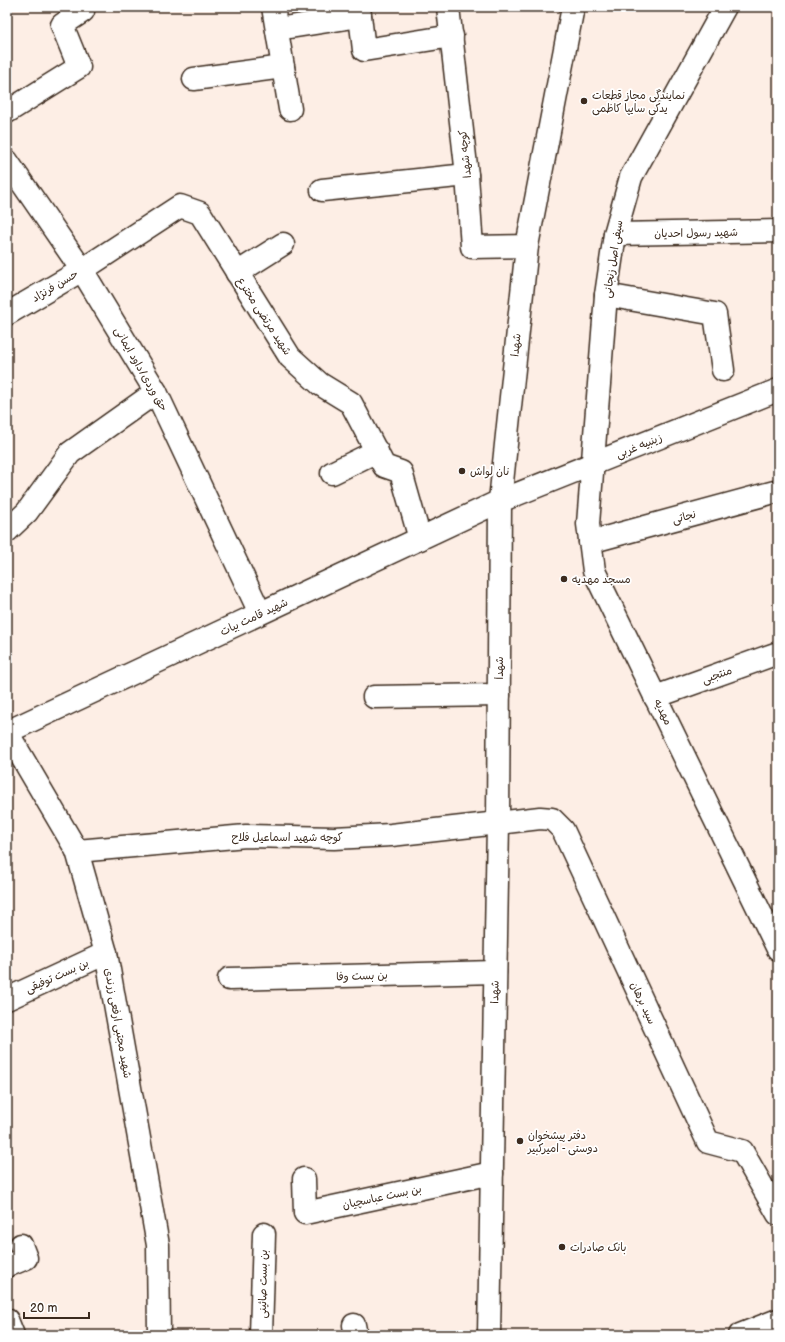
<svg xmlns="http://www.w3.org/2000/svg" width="785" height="1342" font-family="'Balsamiq Sans','Playpen Sans Arabic',sans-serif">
<rect width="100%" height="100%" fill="#fdeee5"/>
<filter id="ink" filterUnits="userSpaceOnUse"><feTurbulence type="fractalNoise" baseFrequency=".025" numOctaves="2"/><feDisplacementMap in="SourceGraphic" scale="8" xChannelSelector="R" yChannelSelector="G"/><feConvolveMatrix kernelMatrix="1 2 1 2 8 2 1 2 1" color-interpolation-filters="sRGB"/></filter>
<g filter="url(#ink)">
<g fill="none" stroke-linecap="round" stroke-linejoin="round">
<defs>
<g id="street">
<polyline points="273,7 290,109"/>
<polyline points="359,7 364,50 452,36"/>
<polyline points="725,7 631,177 615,234 606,295 588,524 594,571 778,949"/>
<polyline points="277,29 360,16"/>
<polyline points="194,79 283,67"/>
<polyline points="7,112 79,67 62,25 83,11 82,7"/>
<polyline points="322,190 467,175"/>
<polyline points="615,234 778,231"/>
<polyline points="237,273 283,244"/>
<polyline points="606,295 715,314 723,370"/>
<polyline points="7,314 82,270 180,206 200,213 290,357 320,384 351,403 384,466 401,472 420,539"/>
<polyline points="332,473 377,451"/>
<polyline points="7,531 27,512 70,453 156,392"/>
<polyline points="590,542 778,491"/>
<polyline points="374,697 499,695"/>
<polyline points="655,697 778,653"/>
<polyline points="7,732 77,851 106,953 158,1245 159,1335"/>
<polyline points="77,851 246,836 334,838 391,835 498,823 540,818 552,819 563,830 708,1142 742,1151 778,1214"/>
<polyline points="229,979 495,972"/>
<polyline points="7,999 106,953"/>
<polyline points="304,1179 305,1213 492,1173"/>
<polyline points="7,1266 26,1258 21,1245"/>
<polyline points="7,1320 13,1335"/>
<polyline points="354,1325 356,1335"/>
<polyline points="261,1335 264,1234"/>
</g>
<g id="secondary">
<polyline points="448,7 467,175 472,247 527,246"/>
<polyline points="7,161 82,270 156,392 260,613"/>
<polyline points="7,732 500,501 778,390"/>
<polyline points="489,1335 498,823 500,501 527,246 573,7"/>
<polyline points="740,1335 778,1320"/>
</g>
</defs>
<use href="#street" stroke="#3b2a1e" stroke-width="25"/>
<use href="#secondary" stroke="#3b2a1e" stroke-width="25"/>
<use href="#street" stroke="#fff" stroke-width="22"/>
<use href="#secondary" stroke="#fff" stroke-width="22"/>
</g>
</g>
<g fill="#3b2a1e" stroke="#fff" stroke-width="1.5">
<circle cx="584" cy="101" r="4"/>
<circle cx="462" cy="471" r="4"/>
<circle cx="564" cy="579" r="4"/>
<circle cx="520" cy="1141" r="4"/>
<circle cx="562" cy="1247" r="4"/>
</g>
<g text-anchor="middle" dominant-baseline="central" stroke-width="3.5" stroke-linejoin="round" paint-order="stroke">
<g font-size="11" fill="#3b2a1e" stroke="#fff" text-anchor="start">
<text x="592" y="95">نمایندگی مجاز قطعات<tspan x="592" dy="13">یدکی سایپا کاظمی</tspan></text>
<text x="470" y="471">نان لواش</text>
<text x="572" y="579">مسجد مهدیه</text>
<text x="528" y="1135">دفتر پیشخوان<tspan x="528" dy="13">دوستی - امیرکبیر</tspan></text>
<text x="570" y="1247">بانک صادرات</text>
</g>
<g font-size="11" fill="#3b2a1e" stroke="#fff">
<text transform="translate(465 154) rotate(-96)">کوچه شهدا</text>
<text transform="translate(696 233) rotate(-1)">شهید رسول احدیان</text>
<text transform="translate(613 259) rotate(-81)">سیفی اصل زنجانی</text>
<text transform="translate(55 286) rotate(-31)">حسن فرنژاد</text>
<text transform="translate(264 316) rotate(57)">شهید مرتضی مخترع</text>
<text transform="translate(516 345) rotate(-84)">شهدا</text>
<text transform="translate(141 369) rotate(60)">حق وردی/داود ایمانی</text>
<text transform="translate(639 446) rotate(-22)">زینبیه غربی</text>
<text transform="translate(684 517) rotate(-15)">نجاتی</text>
<text transform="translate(254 617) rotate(-25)">شهید قامت بیات</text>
<text transform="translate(499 668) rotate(-90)">شهدا</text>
<text transform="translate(717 675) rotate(-20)">منتجبی</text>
<text transform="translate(663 712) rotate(64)">مهدیه</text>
<text x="287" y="837">کوچه شهید اسماعیل فلاح</text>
<text transform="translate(57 976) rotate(-24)">بن بست توفیقی</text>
<text transform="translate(362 976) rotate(-2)">بن بست وفا</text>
<text transform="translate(495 992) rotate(-89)">شهدا</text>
<text transform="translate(643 1003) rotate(65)">سید برهان</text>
<text transform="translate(118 1023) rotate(80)">شهید مجتبی ارفعی زرندی</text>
<text transform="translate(382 1197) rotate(-12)">بن بست عباسچیان</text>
<text transform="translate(263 1284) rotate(-89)">بن بست صائینی</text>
</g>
</g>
<rect width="785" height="1342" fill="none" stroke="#fff" stroke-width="24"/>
<rect x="12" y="12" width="761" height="1318" fill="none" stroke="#3b2a1e" stroke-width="1.5" filter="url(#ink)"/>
<path d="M24 1312v6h65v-6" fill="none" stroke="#3b2a1e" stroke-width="2"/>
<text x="30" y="1312" font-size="12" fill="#3b2a1e" stroke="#ffffff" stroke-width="3" paint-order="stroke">20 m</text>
</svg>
